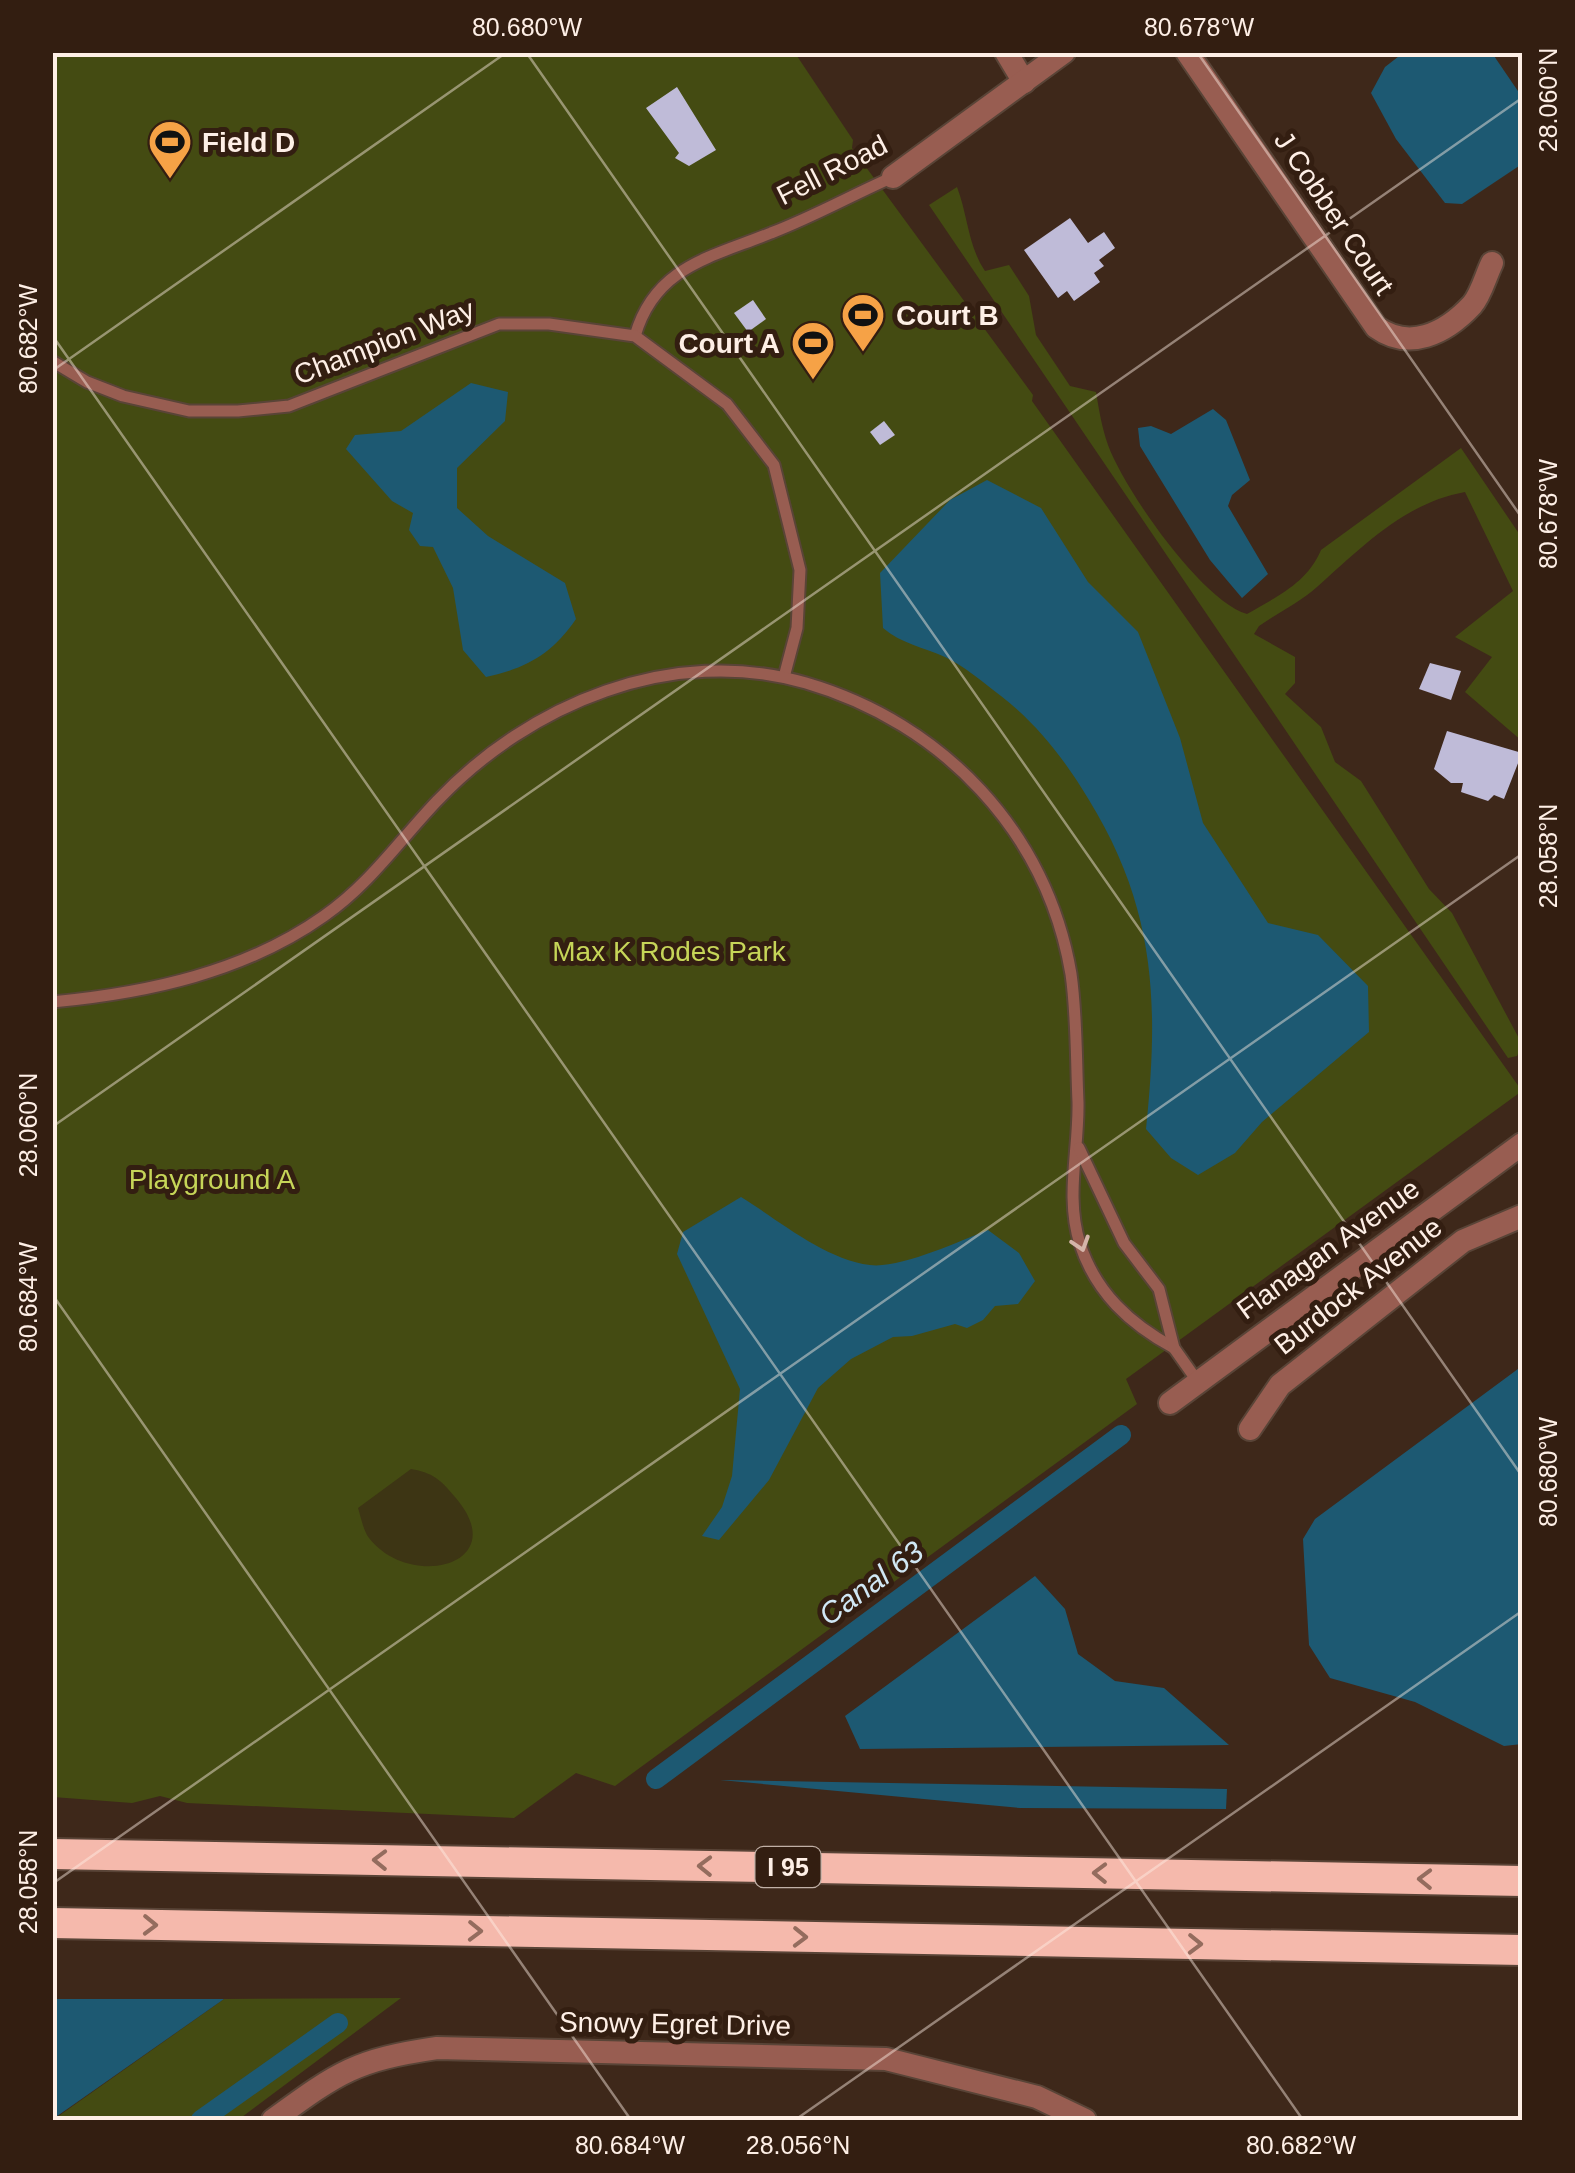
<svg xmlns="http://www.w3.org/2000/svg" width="1575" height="2173" font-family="Arial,sans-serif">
<rect width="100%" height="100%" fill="#3e281a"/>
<g fill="#444b12">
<polygon points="52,53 795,53 853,140 852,148 1033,395 1032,401 1522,1091 1126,1379 1137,1404 615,1786 576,1773 514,1818 187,1803 160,1796 132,1803 53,1797"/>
<path d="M957 187C968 216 968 246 985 271L1009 265 1029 296 1036 335 1070 386 1096 392C1099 410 1102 428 1108 445 1125 491 1202 601 1247 614 1278 596 1307 583 1321 550L1461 448 1522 538V741L1465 692 1492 657 1455 637 1513 591 1465 492C1404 503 1361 548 1317 587 1300 602 1278 613 1259 626L1254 634 1295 657V683L1285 694 1321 727 1335 762 1361 781 1429 889 1452 913 1522 1044 1517 1056 1508 1058 929 205Z"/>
<polygon points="401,1998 238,2120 53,2120 224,1999"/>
</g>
<path fill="#3d3514" d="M411 1469C433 1473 440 1479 455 1497 514 1565 410 1591 369 1538 363 1530 361 1517 358 1508Z"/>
<g fill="#1d5972">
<polygon points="1403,53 1492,53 1522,97 1522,164 1462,204 1445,203 1396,139 1371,93 1385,67"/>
<path d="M471 383 508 392 505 421 457 468V508L488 536 565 583 576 619C552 654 527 668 486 677L463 650 453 588 433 547 420 546 409 530 413 513 392 501 346 449 355 435 401 431Z"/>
<polygon points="1213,409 1226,420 1250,480 1232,495 1228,506 1268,574 1242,598 1210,560 1140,446 1138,428 1151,426 1171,434"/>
<path d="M987 480 1041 508 1088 582 1138 632 1180 738 1203 823 1268 923 1318 935 1368 986 1369 1032 1262 1122 1235 1153 1198 1175 1171 1158 1146 1129C1159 1004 1156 909 1089 800 1065 760 1038 725 1001 696 984 683 964 666 945 657 923 647 902 644 883 628L880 573 950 500Z"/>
<path d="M741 1197C780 1221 824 1259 870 1265 899 1269 960 1241 988 1230L1019 1253 1035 1281 1018 1304 995 1306 983 1320 967 1328 955 1324 912 1336 893 1337 851 1359 818 1388 769 1480 719 1540 702 1536 722 1507 732 1476 740 1389 677 1254 683 1232Z"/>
<polygon points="1522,1366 1522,1744 1504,1746 1415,1702 1330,1678 1309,1645 1303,1539 1315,1519"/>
<polygon points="1035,1576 1065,1609 1078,1654 1115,1681 1164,1688 1229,1745 860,1749 845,1716"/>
<polygon points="720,1780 1227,1789 1226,1809 1020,1808"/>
<polygon points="53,1999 224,1999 53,2119"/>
</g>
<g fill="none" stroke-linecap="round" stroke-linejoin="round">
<g stroke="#1d5972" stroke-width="20">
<polyline points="656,1779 1121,1435"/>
<polyline points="201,2120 338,2023"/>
</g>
</g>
<g fill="#bfbbd8">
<polygon points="677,87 716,150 689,166 675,158 679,153 646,108"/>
<polygon points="1070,218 1088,243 1104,232 1115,248 1099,260 1104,266 1094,273 1100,282 1074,301 1067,291 1058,298 1024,250"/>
<polygon points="753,300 766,319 748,332 734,313"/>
<polygon points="884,421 895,435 880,445 870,432"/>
<polygon points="1430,663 1461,671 1451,700 1419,689"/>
<polygon points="1447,731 1522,753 1504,799 1494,795 1488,801 1461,792 1463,783 1451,783 1434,769"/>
</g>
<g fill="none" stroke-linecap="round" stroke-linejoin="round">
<defs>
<g id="service">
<path d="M635 336C655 266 712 257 771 233 813 217 852 195 893 177"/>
<polyline points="52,361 87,382 123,396 189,411 238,411 289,406 499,324 549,324 635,336 727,404 774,465 800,570 797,628 784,677"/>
<path d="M52 1002C148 993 245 972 324 916 370 884 399 841 437 801 529 704 672 644 806 683 943 723 1047 832 1071 974 1077 1016 1076 1059 1078 1102 1079 1150 1065 1197 1080 1244 1096 1293 1130 1324 1174 1348"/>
<polyline points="1079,1148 1124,1243 1159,1289 1174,1348 1198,1382"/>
</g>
<g id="minor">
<polyline points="1006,52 1024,82"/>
<path d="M1187 52 1376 327C1409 351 1445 334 1472 305 1481 295 1486 275 1492 263"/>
<polyline points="893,177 1064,52"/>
<polyline points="1170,1403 1522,1144"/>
<polyline points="1250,1429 1280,1385 1463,1241 1522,1216"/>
<path d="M273 2120C339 2072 355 2060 437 2048L886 2059 1037 2097 1085 2120"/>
</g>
<g id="motorway">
<polyline points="52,1854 1522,1881"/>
<polyline points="52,1923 1522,1950"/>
</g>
</defs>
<use href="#service" stroke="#594437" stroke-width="15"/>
<use href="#minor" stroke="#594437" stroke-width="26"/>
<use href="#motorway" stroke="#594437" stroke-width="34"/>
<use href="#service" stroke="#985d51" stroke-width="11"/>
<use href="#minor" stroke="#985d51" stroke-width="22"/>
<use href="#motorway" stroke="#f5b9ac" stroke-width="30"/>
</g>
<defs><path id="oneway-chevron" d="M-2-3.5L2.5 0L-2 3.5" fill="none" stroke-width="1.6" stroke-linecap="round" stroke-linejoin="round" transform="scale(2.5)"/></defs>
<use stroke="#d5b5aa" href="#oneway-chevron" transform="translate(1081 1244) rotate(72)"/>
<g stroke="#946c5e">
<use href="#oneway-chevron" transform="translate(380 1860) rotate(-179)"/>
<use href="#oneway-chevron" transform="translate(705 1866) rotate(-179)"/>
<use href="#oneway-chevron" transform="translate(1100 1873) rotate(-179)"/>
<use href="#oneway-chevron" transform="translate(1425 1879) rotate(-179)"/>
<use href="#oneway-chevron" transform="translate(150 1925) rotate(1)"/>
<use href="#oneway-chevron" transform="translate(475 1931) rotate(1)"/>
<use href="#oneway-chevron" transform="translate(800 1937) rotate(1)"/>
<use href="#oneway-chevron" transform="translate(1195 1944) rotate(1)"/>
</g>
<path fill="none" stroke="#feefe6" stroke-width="2.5" stroke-opacity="0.45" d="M526 52 1522 1476M1197 52 1522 518M52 335 1303 2120M52 371 507 52M52 1127 1522 98M52 1294 631 2120M52 1884 1522 854M795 2120 1522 1611"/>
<defs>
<symbol id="stadium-pin" viewBox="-11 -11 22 30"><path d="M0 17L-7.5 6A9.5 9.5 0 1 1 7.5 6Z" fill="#f6a246" stroke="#331e11"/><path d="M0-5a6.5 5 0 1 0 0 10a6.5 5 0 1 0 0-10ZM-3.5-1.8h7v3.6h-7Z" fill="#111"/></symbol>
</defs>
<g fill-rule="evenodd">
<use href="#stadium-pin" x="145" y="117" width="50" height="68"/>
<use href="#stadium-pin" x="838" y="290" width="50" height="68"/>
<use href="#stadium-pin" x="788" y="318" width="50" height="68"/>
</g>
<g text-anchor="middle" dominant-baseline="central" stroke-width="10" stroke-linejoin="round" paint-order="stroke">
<rect fill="#331e11" stroke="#c1b0a6" stroke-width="2.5" x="755.5" y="1847" width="65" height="40" rx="8"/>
<g font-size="25" font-weight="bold" fill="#feefe6">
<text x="788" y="1867">I 95</text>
</g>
<g font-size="28" font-weight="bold" fill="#feefe6" stroke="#331e11" text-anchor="start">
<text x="202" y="142">Field D</text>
<text x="896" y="315">Court B</text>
<text x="780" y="343" text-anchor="end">Court A</text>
</g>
<g font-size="28" fill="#feefe6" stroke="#331e11">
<text transform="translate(832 170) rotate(-27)">Fell Road</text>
<text transform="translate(1334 213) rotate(56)">J Cobber Court</text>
<text transform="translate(384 342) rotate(-21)">Champion Way</text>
<text transform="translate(1328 1249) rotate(-36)">Flanagan Avenue</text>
<text transform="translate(1358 1286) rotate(-38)">Burdock Avenue</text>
<text transform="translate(675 2024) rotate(1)">Snowy Egret Drive</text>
</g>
<g font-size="28" fill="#c6d558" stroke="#331e11">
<text x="669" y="951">Max K Rodes Park</text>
<text x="212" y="1179">Playground A</text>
</g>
<g font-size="30" font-style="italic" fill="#d1e8f5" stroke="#331e11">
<text transform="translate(871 1583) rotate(-36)">Canal 63</text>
</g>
</g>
<rect width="1575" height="2173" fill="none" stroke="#331e11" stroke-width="110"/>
<rect x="55" y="55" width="1465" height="2063" fill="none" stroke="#feefe6" stroke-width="4"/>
<g font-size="25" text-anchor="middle" fill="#feefe6">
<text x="527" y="36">80.680°W</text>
<text x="1199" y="36">80.678°W</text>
<text transform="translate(1548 100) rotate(-90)" y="9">28.060°N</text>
<text transform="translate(28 339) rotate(-90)" y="9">80.682°W</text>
<text transform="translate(1548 514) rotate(-90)" y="9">80.678°W</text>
<text transform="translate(1548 856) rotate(-90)" y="9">28.058°N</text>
<text transform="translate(28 1125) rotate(-90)" y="9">28.060°N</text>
<text transform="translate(28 1297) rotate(-90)" y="9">80.684°W</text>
<text transform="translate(1548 1472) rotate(-90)" y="9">80.680°W</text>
<text transform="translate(28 1882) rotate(-90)" y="9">28.058°N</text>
<text x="630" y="2154">80.684°W</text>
<text x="798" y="2154">28.056°N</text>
<text x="1301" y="2154">80.682°W</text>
</g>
</svg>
